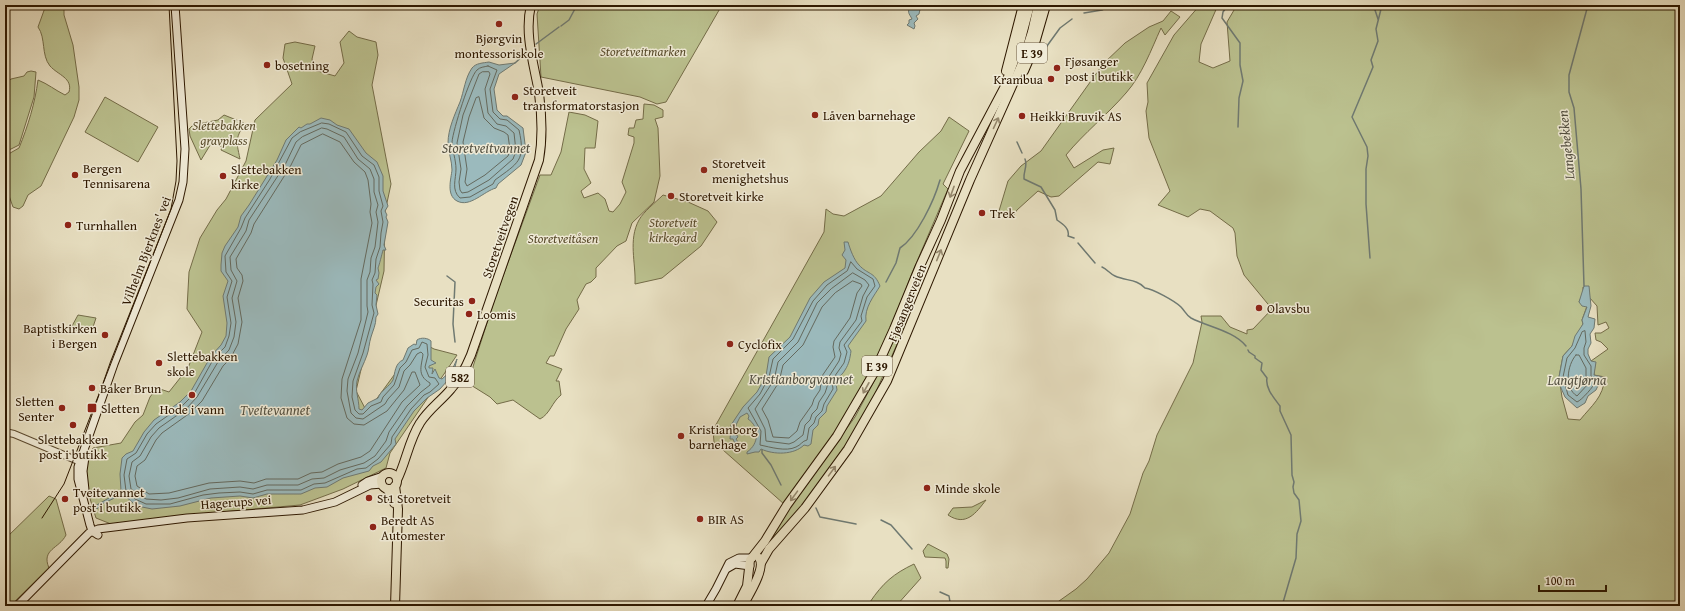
<svg xmlns="http://www.w3.org/2000/svg" width="1685" height="611" font-family="'Gentium Book Plus',serif">
<rect width="100%" height="100%" fill="#e8e0c2"/>
<filter id="stains"><feTurbulence type="fractalNoise" baseFrequency=".005" numOctaves="4"/><feColorMatrix values="0 0 0 0 .2 0 0 0 0 .09 0 0 0 0 .02 0 0 0 .5 -.17"/></filter>
<radialGradient id="worn" r=".72"><stop offset=".6" stop-color="#630" stop-opacity="0"/><stop offset="1" stop-color="#630" stop-opacity=".3"/></radialGradient>
<g fill="#bbc18f" stroke="#746c48" fill-rule="evenodd">
<path d="M46 5H64V15L73 45 79 87V100L74 117 41 186 28 195 23 206 19 209 13 207 7 190 5 188V156L19 148C28 126 35 103 38 80 48 84 55 90 65 95L69 92C73 78 58 75 50 66 41 55 46 38 38 27Z"/>
<polygon points="540,5 722,5 666,102 657,104 640,97 541,77 537,14"/>
<path d="M1200 5H1218L1201 44 1199 62 1213 68 1230 61 1227 22 1237 5H1680V606H1052L1076 589 1087 579 1109 553 1130 514 1143 473 1149 461 1157 435 1193 363 1202 322 1201 316H1221L1230 327 1247 334V330L1253 329 1272 309 1244 275 1237 256 1235 233 1233 228 1210 211 1200 209 1188 217 1158 205 1170 191 1149 138 1146 111 1148 102 1147 83 1174 35ZM1583 287 1589 293V297L1597 306 1598 325 1606 322 1609 328 1601 333H1595L1596 340 1601 342 1608 349 1591 361 1595 363 1594 375 1605 377C1603 398 1592 405 1580 420L1568 419 1562 397 1559 377 1563 356 1572 346 1583 324 1582 320 1587 306 1579 302 1583 293Z"/>
<path d="M1171 11 1180 17 1165 35 1161 28C1151 50 1142 75 1126 93 1107 115 1084 133 1066 155L1074 168 1103 150 1114 148 1110 164 1098 162 1059 196 1051 197 1038 191 1017 210 1013 216 999 211 1008 181 1021 166 1041 151 1103 64 1125 43 1149 27 1163 21Z"/>
<path d="M349 31 357 37 376 42 378 55 372 85 391 184 385 212 384 271 356 391 367 412 419 341 434 349 457 355 390 453 386 468 343 489 300 505 199 514 111 524 96 518C91 502 83 480 87 463 88 458 91 453 93 448L121 443 135 422 143 415 150 397 157 388 169 392 188 368 202 332 187 309 189 272 200 238 217 210 226 199 246 161 255 120 292 84 283 58 285 44 295 42 315 46 312 59 314 70 335 76 344 63 340 42Z"/>
<polygon points="31,71 36,72 34,97 19,145 5,152 5,84 11,79 24,76 27,72"/>
<polygon points="105,97 158,127 138,162 85,132"/>
<path d="M644 104 654 105 663 110V117L655 119 658 128 660 176 654 202 632 223 626 241 617 246 596 268V277L591 282 586 284 577 300 579 309 566 329 554 356H550L546 363 562 369 556 381H559L561 395C552 402 550 414 540 419L513 400 497 404 490 397 466 382 470 376 495 298 540 175H551L561 152 569 112 585 115 598 121 595 148H585L584 169 591 183 581 191 584 198 598 193 605 199 609 211 613 212 620 204 626 192 622 182 634 143V137L628 135 629 128H634L636 120 643 119Z"/>
<path d="M224 115 244 123C235 142 236 139 240 159L221 150 222 147 212 142 201 160 190 136 189 129 193 125 218 120Z"/>
<polygon points="949,117 969,131 943,184 948,189 912,273 890,331 842,424 784,504 714,442 713,430 824,232 826,209 833,214 844,216 881,196 919,152 941,131"/>
<path d="M663 195 688 202 708 211 717 222 701 246 662 278 635 284C636 263 628 240 639 220 644 211 655 203 663 195Z"/>
<polygon points="910,306 906,324 870,405 845,446 790,522 775,538 773,536 791,505 855,417 878,374"/>
<polygon points="78,315 96,318 91,333 74,330 72,326"/>
<path d="M49 496 56 499 66 535C59 549 41 549 49 568L10 606H5V539Z"/>
<path d="M986 500C976 513 966 527 948 515L953 508 972 507Z"/>
<polygon points="928,544 947,554 949,559 948,568 946,568 946,561 945,558 925,557 923,551"/>
<path d="M914 564 921 578 896 606H872L873 604 870 602C883 583 893 574 914 564Z"/>
</g>
<g fill="#9bbabd" stroke="#6f7971">
<path d="M912 5H921L919 14 916 16 918 19 914 23 915 26 914 29 907 25 909 23V20L912 19C909 13 906 12 912 5Z"/>
<path d="M489 62 499 65 515 63 499 74 494 89 497 110 503 116H507L523 128 526 152 521 165 498 184 496 188C484 191 470 208 457 201 446 195 451 179 452 170 452 161 448 151 448 143 448 129 455 114 460 102 464 91 465 78 472 68 476 63 483 63 489 62Z"/>
<path d="M321 118 330 120 337 125 349 129 366 153 377 162 383 176V191L388 206 385 211 387 215 386 217 388 222 384 245 386 250H383C382 254 379 266 378 268L379 273 378 279 376 280 379 284 376 287 375 293 377 295 376 305 378 314 376 317C376 325 373 330 371 337 369 343 369 350 367 355 364 364 359 372 357 381 355 391 359 399 359 409L362 410 368 403 378 398C381 390 389 387 393 380 395 373 395 363 403 360L408 348 414 344 416 345 417 340C421 337 428 338 431 341V360L436 363 429 366V368H433L432 374 435 369 439 378 442 379 452 370 457 359 455 367 448 380 440 389 427 398 414 411 395 439 396 444 381 462 373 466 369 471 343 478 327 487 315 488 301 494H267L253 498 240 496 211 498 180 506 152 509 142 507 133 503 123 494 102 504 97 509 95 506 121 491 120 474 122 458 126 454 133 451 144 432 154 420 180 402 191 391 211 356 221 345 226 336 227 323 223 296 228 281 221 271V265L222 253 225 246 238 227 241 216 249 205 277 160 286 140 299 127 301 128 307 124H310Z"/>
<path d="M844 242H848C850 249 854 260 859 265 868 275 874 271 880 286 874 296 864 308 866 321L848 346 851 351C850 358 849 364 845 370 840 379 834 376 837 390L827 406 826 412 819 419 818 425 813 430 811 444 808 446 804 445C794 455 774 455 761 449L759 452H755L747 454V452C759 444 760 427 748 419L749 416 747 413 740 417 736 425V436L737 435 738 437 736 439 738 442 736 446 733 439H730L731 425 743 407 757 392 766 376 769 357 790 337 810 298 824 282 845 268 846 260 842 255 845 250Z"/>
<polygon points="1584,286 1589,286 1591,306 1588,317 1595,319 1594,328 1590,334 1591,343 1588,349 1588,354 1591,361 1596,362 1594,375 1602,377 1596,390 1588,396 1585,403 1577,408 1565,397 1561,388 1559,377 1563,356 1572,346 1575,336 1583,324 1582,320 1587,307 1582,306 1579,302"/>
</g>
<g fill="none" stroke-linecap="round" stroke-linejoin="round">
<g stroke="#64695e" stroke-width="1">
<path d="M488 66 497 70 490 89 493 112 500 119 507 120 519 130C526 161 518 163 495 180L493 184 470 197 460 198C451 190 456 179 456 169 456 160 452 149 452 142 453 130 470 76 477 70 480 67 484 67 488 66Z"/>
<polygon points="489,72 490,74 485,89 488,113 497,124 506,126 514,133 516,151 513,159 489,180 468,192 462,193 460,190 459,182 461,169 457,143 463,115 479,74 482,72"/>
<polygon points="479,97 484,118 494,128 504,132 508,135 510,150 508,156 485,175 467,186 465,182 467,169 463,142 469,117 476,98"/>
<polygon points="322,123 329,124 346,132 362,156 374,165 379,177 379,191 383,206 381,211 383,222 381,233 380,247 376,259 375,273 372,280 373,284 372,305 374,313 363,353 353,381 352,397 355,410 359,414 363,414 371,406 381,402 383,397 394,385 400,368 406,362 412,350 419,348 422,342 427,344 428,355 425,367 429,377 435,378 439,384 430,392 424,395 411,409 392,437 391,444 378,459 366,468 357,469 325,483 314,484 301,490 267,490 253,494 240,492 219,493 203,495 170,504 146,504 135,499 126,491 124,475 127,459 136,453 147,434 156,424 183,405 194,394 214,358 225,347 229,336 231,323 227,297 232,281 226,272 225,256 241,228 245,218 270,179 292,138 300,132"/>
<path d="M322 128 327 129 344 137 358 159 370 169 374 179V192L378 205 376 212 378 222 375 247 371 258 370 272 367 280V306L368 312 358 353 348 379 347 391 351 413 356 418 363 419 385 404 388 399 399 387 404 371 410 365 417 354 421 352 423 354C422 365 416 375 430 383V385L421 392 407 406 389 432 386 441 375 456 364 463 340 470 324 478 312 479 298 485H267L253 489 240 487 210 489 178 498 161 500 146 499 131 489 129 476 132 462 140 456 151 437 159 428 186 409 197 397 218 362 229 350 234 337 236 322 232 298 237 281 231 270 230 257 246 231 249 220 285 165 296 142 302 137Z"/>
<polygon points="323,134 340,142 354,162 365,172 368,180 371,204 370,212 372,223 361,279 361,320 342,379 341,398 347,418 354,424 364,425 387,411 404,390 412,372 415,372 420,385 402,402 370,451 361,457 338,464 322,472 311,473 298,479 266,479 254,483 240,481 209,483 169,493 149,494 137,486 135,476 137,466 145,460 156,440 162,433 190,413 202,401 223,366 230,359 238,344 242,322 238,298 243,281 242,275 237,268 236,259 251,233 254,224 290,167 301,145"/>
<path d="M851 262 857 269 873 279 875 286 867 297 861 316 862 321 844 345 847 352 844 363 832 380 833 389 824 404 822 411 816 417 814 423 809 428 807 440C802 441 801 445 796 447 786 452 770 447 760 445L761 431 748 408 760 394 769 377 773 359 793 339 813 301 827 285 847 271Z"/>
<polygon points="853,273 865,280 869,285 863,296 856,320 840,342 839,348 841,354 839,361 828,378 827,387 825,393 819,402 817,409 812,414 810,420 805,425 803,435 794,442 789,444 766,441 765,429 755,409 774,380 778,362 798,342 817,303 831,289"/>
<polygon points="853,281 861,284 862,286 857,293 850,318 834,341 833,347 835,357 822,376 820,390 814,399 812,405 800,422 797,431 789,438 773,437 768,420 762,409 779,382 783,365 803,345 822,307 835,293"/>
<path d="M1585 331 1586 342 1584 348V355L1591 366V376L1596 381C1594 386 1582 400 1577 402L1568 395 1563 377 1567 358 1575 348 1582 332Z"/>
<path d="M1576 355H1579L1586 368V376L1589 383 1577 396C1564 388 1567 365 1576 355Z"/>
</g>
<g stroke="#6f7971" stroke-width="1.5">
<polyline points="1228,5 1223,12 1222,18 1240,43 1240,65 1243,81 1239,98 1238,127"/>
<polyline points="1371,5 1374,7 1378,19"/>
<polyline points="1084,13 1102,10 1110,5"/>
<polyline points="561,26 569,20 577,5"/>
<polyline points="536,44 559,27"/>
<polyline points="1039,57 1060,28 1072,19"/>
<polyline points="515,63 525,54"/>
<polyline points="1017,142 1022,153"/>
<path d="M1025 159C1028 166 1023 172 1024 179L1041 187 1055 210 1057 220C1063 224 1070 229 1068 236L1074 238"/>
<polyline points="1679,159 1680,156"/>
<polyline points="1078,243 1095,263"/>
<polyline points="1370,258 1366,204 1366,169 1368,156 1367,147 1352,117 1373,67 1371,60 1378,41 1376,29 1382,5"/>
<path d="M1102 267C1107 269 1110 274 1115 276 1126 281 1137 279 1145 288 1153 289 1175 301 1181 307 1185 311 1186 315 1191 318 1208 327 1234 331 1246 346"/>
<polyline points="447,276 455,282 453,324 455,342"/>
<path d="M886 282 896 263 900 248C917 237 934 201 940 180"/>
<polyline points="1584,286 1581,189 1574,108 1569,92 1569,75 1588,5"/>
<path d="M1248 350 1249 352 1255 356V358L1262 363 1261 370 1267 378C1265 388 1274 398 1280 406V411L1291 435 1292 475 1294 482 1293 487 1294 493 1299 500 1301 521 1297 534 1296 558 1282 606"/>
<polyline points="762,450 762,453 771,465 781,485"/>
<polyline points="816,508 820,517 856,524"/>
<polyline points="881,520 891,525 912,549"/>
<polyline points="940,592 949,596 950,602 949,606"/>
</g>
<defs>
<polyline id="tertiary" points="5,432 14,434 83,463"/>
<g id="secondary">
<polyline points="85,457 83,471 85,490"/>
<polyline points="362,485 368,481 383,476"/>
<polyline points="98,535 92,531 90,525 78,479 78,467 114,364 179,200 183,182 185,149 175,5"/>
<polyline points="728,568 735,564 750,566"/>
<polyline points="17,606 89,533 98,529 187,518 303,510 335,502 370,485 382,484"/>
<polyline points="706,606 716,589 729,563 739,558 752,558"/>
</g>
<g id="primary">
<circle cx="389" cy="481" r="8"/>
<path d="M397 480C406 462 409 440 420 423 428 410 441 401 451 389 460 379 466 367 471 355L539 160C543 137 542 116 539 93 534 64 524 34 531 5"/>
<polyline points="387,489 392,496 394,503"/>
<polyline points="395,606 398,509 395,486"/>
</g>
<g id="trunk">
<polyline points="1006,71 1023,5"/>
<polyline points="1024,71 1033,50 1046,5"/>
<polyline points="761,563 769,549 805,508 848,449 887,381 970,180 1021,66 1032,32 1038,5"/>
<path d="M745 602C750 593 766 567 759 558"/>
<polyline points="737,606 747,586 750,560 765,541 787,505 837,436 875,371 894,329 920,266 941,220 960,171 1004,88 1018,50 1030,5"/>
</g>
</defs>
<use href="#tertiary" stroke="#5c4a30" stroke-width="8"/>
<use href="#secondary" stroke="#2e1800" stroke-width="9"/>
<use href="#primary" stroke="#2e1800" stroke-width="10"/>
<use href="#trunk" stroke="#2e1800" stroke-width="10"/>
<use href="#tertiary" stroke="#f0ebd7" stroke-width="6"/>
<use href="#secondary" stroke="#f0ebd7" stroke-width="7"/>
<use href="#primary" stroke="#e8e0c2" stroke-width="8"/>
<use href="#trunk" stroke="#e8e0c2" stroke-width="8"/>
<polyline stroke="#2e1800" stroke-width="1" points="42,518 64,484 71,466 171,209 176,181 177,161 169,5"/>
</g>
<defs><path id="oneway-shaft" d="M-6 0H5M1.5-3L5.5 0L1.5 3" fill="none" stroke-width="1.6" stroke-linecap="round" stroke-linejoin="round"/></defs>
<g stroke="#94866b">
<use href="#oneway-shaft" transform="translate(996 123) rotate(-65)"/>
<use href="#oneway-shaft" transform="translate(952 192) rotate(110)"/>
<use href="#oneway-shaft" transform="translate(939 255) rotate(-68)"/>
<use href="#oneway-shaft" transform="translate(866 388) rotate(119)"/>
<use href="#oneway-shaft" transform="translate(832 471) rotate(-54)"/>
<use href="#oneway-shaft" transform="translate(794 496) rotate(126)"/>
</g>
<g fill="#8f2418" stroke="#f0ebd7" stroke-width="1.5">
<circle cx="499" cy="24" r="4"/>
<circle cx="267" cy="65" r="4"/>
<circle cx="1057" cy="68" r="4"/>
<circle cx="1051" cy="79" r="4"/>
<circle cx="515" cy="97" r="4"/>
<circle cx="815" cy="115" r="4"/>
<circle cx="1022" cy="116" r="4"/>
<circle cx="704" cy="170" r="4"/>
<circle cx="75" cy="175" r="4"/>
<circle cx="223" cy="176" r="4"/>
<circle cx="671" cy="196" r="4"/>
<circle cx="982" cy="213" r="4"/>
<circle cx="68" cy="225" r="4"/>
<circle cx="472" cy="301" r="4"/>
<circle cx="1259" cy="308" r="4"/>
<circle cx="469" cy="314" r="4"/>
<circle cx="105" cy="335" r="4"/>
<circle cx="730" cy="344" r="4"/>
<circle cx="159" cy="363" r="4"/>
<circle cx="92" cy="388" r="4"/>
<circle cx="192" cy="395" r="4"/>
<circle cx="62" cy="408" r="4"/>
<rect x="87" y="403" width="10" height="10" rx="2"/>
<circle cx="73" cy="425" r="4"/>
<circle cx="681" cy="436" r="4"/>
<circle cx="927" cy="488" r="4"/>
<circle cx="369" cy="498" r="4"/>
<circle cx="65" cy="499" r="4"/>
<circle cx="700" cy="519" r="4"/>
<circle cx="373" cy="527" r="4"/>
</g>
<g text-anchor="middle" dominant-baseline="central" stroke-width="3" stroke-linejoin="round" paint-order="stroke">
<g fill="#f0ebd7" stroke="#685740" stroke-width="1">
<rect x="1017" y="43" width="30" height="20" rx="3"/>
<rect x="862" y="356" width="30" height="20" rx="3"/>
<rect x="446" y="367" width="28" height="20" rx="3"/>
</g>
<g font-size="12" font-weight="bold" fill="#2e1800">
<text x="1032" y="53">E 39</text>
<text x="877" y="366">E 39</text>
<text x="460" y="377">582</text>
</g>
<g font-size="13" fill="#2e1800" stroke="#f0ebd7" text-anchor="start">
<text x="499" y="38" text-anchor="middle">Bjørgvin<tspan x="499" dy="15">montessoriskole</tspan></text>
<text x="1065" y="61">Fjøsanger<tspan x="1065" dy="15">post i butikk</tspan></text>
<text x="275" y="65">bosetning</text>
<text x="1043" y="79" text-anchor="end">Krambua</text>
<text x="523" y="90">Storetveit<tspan x="523" dy="15">transformatorstasjon</tspan></text>
<text x="823" y="115">Låven barnehage</text>
<text x="1030" y="116">Heikki Bruvik AS</text>
<text x="712" y="163">Storetveit<tspan x="712" dy="15">menighetshus</tspan></text>
<text x="83" y="168">Bergen<tspan x="83" dy="15">Tennisarena</tspan></text>
<text x="231" y="169">Slettebakken<tspan x="231" dy="15">kirke</tspan></text>
<text x="679" y="196">Storetveit kirke</text>
<text x="990" y="213">Trek</text>
<text x="76" y="225">Turnhallen</text>
<text x="464" y="301" text-anchor="end">Securitas</text>
<text x="1267" y="308">Olavsbu</text>
<text x="477" y="314">Loomis</text>
<text x="97" y="328" text-anchor="end">Baptistkirken<tspan x="97" dy="15">i Bergen</tspan></text>
<text x="738" y="344">Cyclofix</text>
<text x="167" y="356">Slettebakken<tspan x="167" dy="15">skole</tspan></text>
<text x="100" y="388">Baker Brun</text>
<text x="54" y="401" text-anchor="end">Sletten<tspan x="54" dy="15">Senter</tspan></text>
<text x="101" y="408">Sletten</text>
<text x="192" y="409" text-anchor="middle">Hode i vann</text>
<text x="689" y="429">Kristianborg<tspan x="689" dy="15">barnehage</tspan></text>
<text x="73" y="439" text-anchor="middle">Slettebakken<tspan x="73" dy="15">post i butikk</tspan></text>
<text x="935" y="488">Minde skole</text>
<text x="73" y="492">Tveitevannet<tspan x="73" dy="15">post i butikk</tspan></text>
<text x="377" y="498">St1 Storetveit</text>
<text x="708" y="519">BIR AS</text>
<text x="381" y="520">Beredt AS<tspan x="381" dy="15">Automester</tspan></text>
</g>
<g font-size="13" font-style="italic" fill="#584b2b" stroke="#f0ebd7">
<text x="643" y="51">Storetveitmarken</text>
<text x="224" y="125">Slettebakken<tspan x="224" dy="15">gravplass</tspan></text>
<text x="673" y="222">Storetveit<tspan x="673" dy="15">kirkegård</tspan></text>
<text x="563" y="238">Storetveitåsen</text>
</g>
<g font-size="13" fill="#2e1800" stroke="#f0ebd7">
<text transform="translate(500 237) rotate(-71)">Storetveitvegen</text>
<text transform="translate(146 251) rotate(-69)">Vilhelm Bjerknes' vei</text>
<text transform="translate(907 303) rotate(-68)">Fjøsangerveien</text>
<text transform="translate(236 502) rotate(-4)">Hagerups vei</text>
</g>
<g font-size="14" font-style="italic" fill="#545142" stroke="#f0ebd7">
<text transform="translate(1566 145) rotate(-96)">Langebekken</text>
<text x="486" y="148">Storetveitvannet</text>
<text x="801" y="379">Kristianborgvannet</text>
<text x="1577" y="380">Langtjørna</text>
<text x="275" y="410">Tveitevannet</text>
</g>
</g>
<rect width="1685" height="611" fill="none" stroke="#e8e0c2" stroke-width="20"/>
<rect x="6" y="6" width="1673" height="599" fill="none" stroke="#2e1800" stroke-width="2"/>
<rect x="10" y="10" width="1665" height="591" fill="none" stroke="#2e1800"/>
<path d="M1539 585v6h67v-6" fill="none" stroke="#2e1800" stroke-width="2"/>
<text x="1545" y="585" font-size="12" fill="#2e1800" stroke="#f0ebd7" stroke-width="3" paint-order="stroke">100 m</text>
<rect width="100%" height="100%" filter="url(#stains)"/>
<rect width="100%" height="100%" fill="url(#worn)"/>
</svg>
